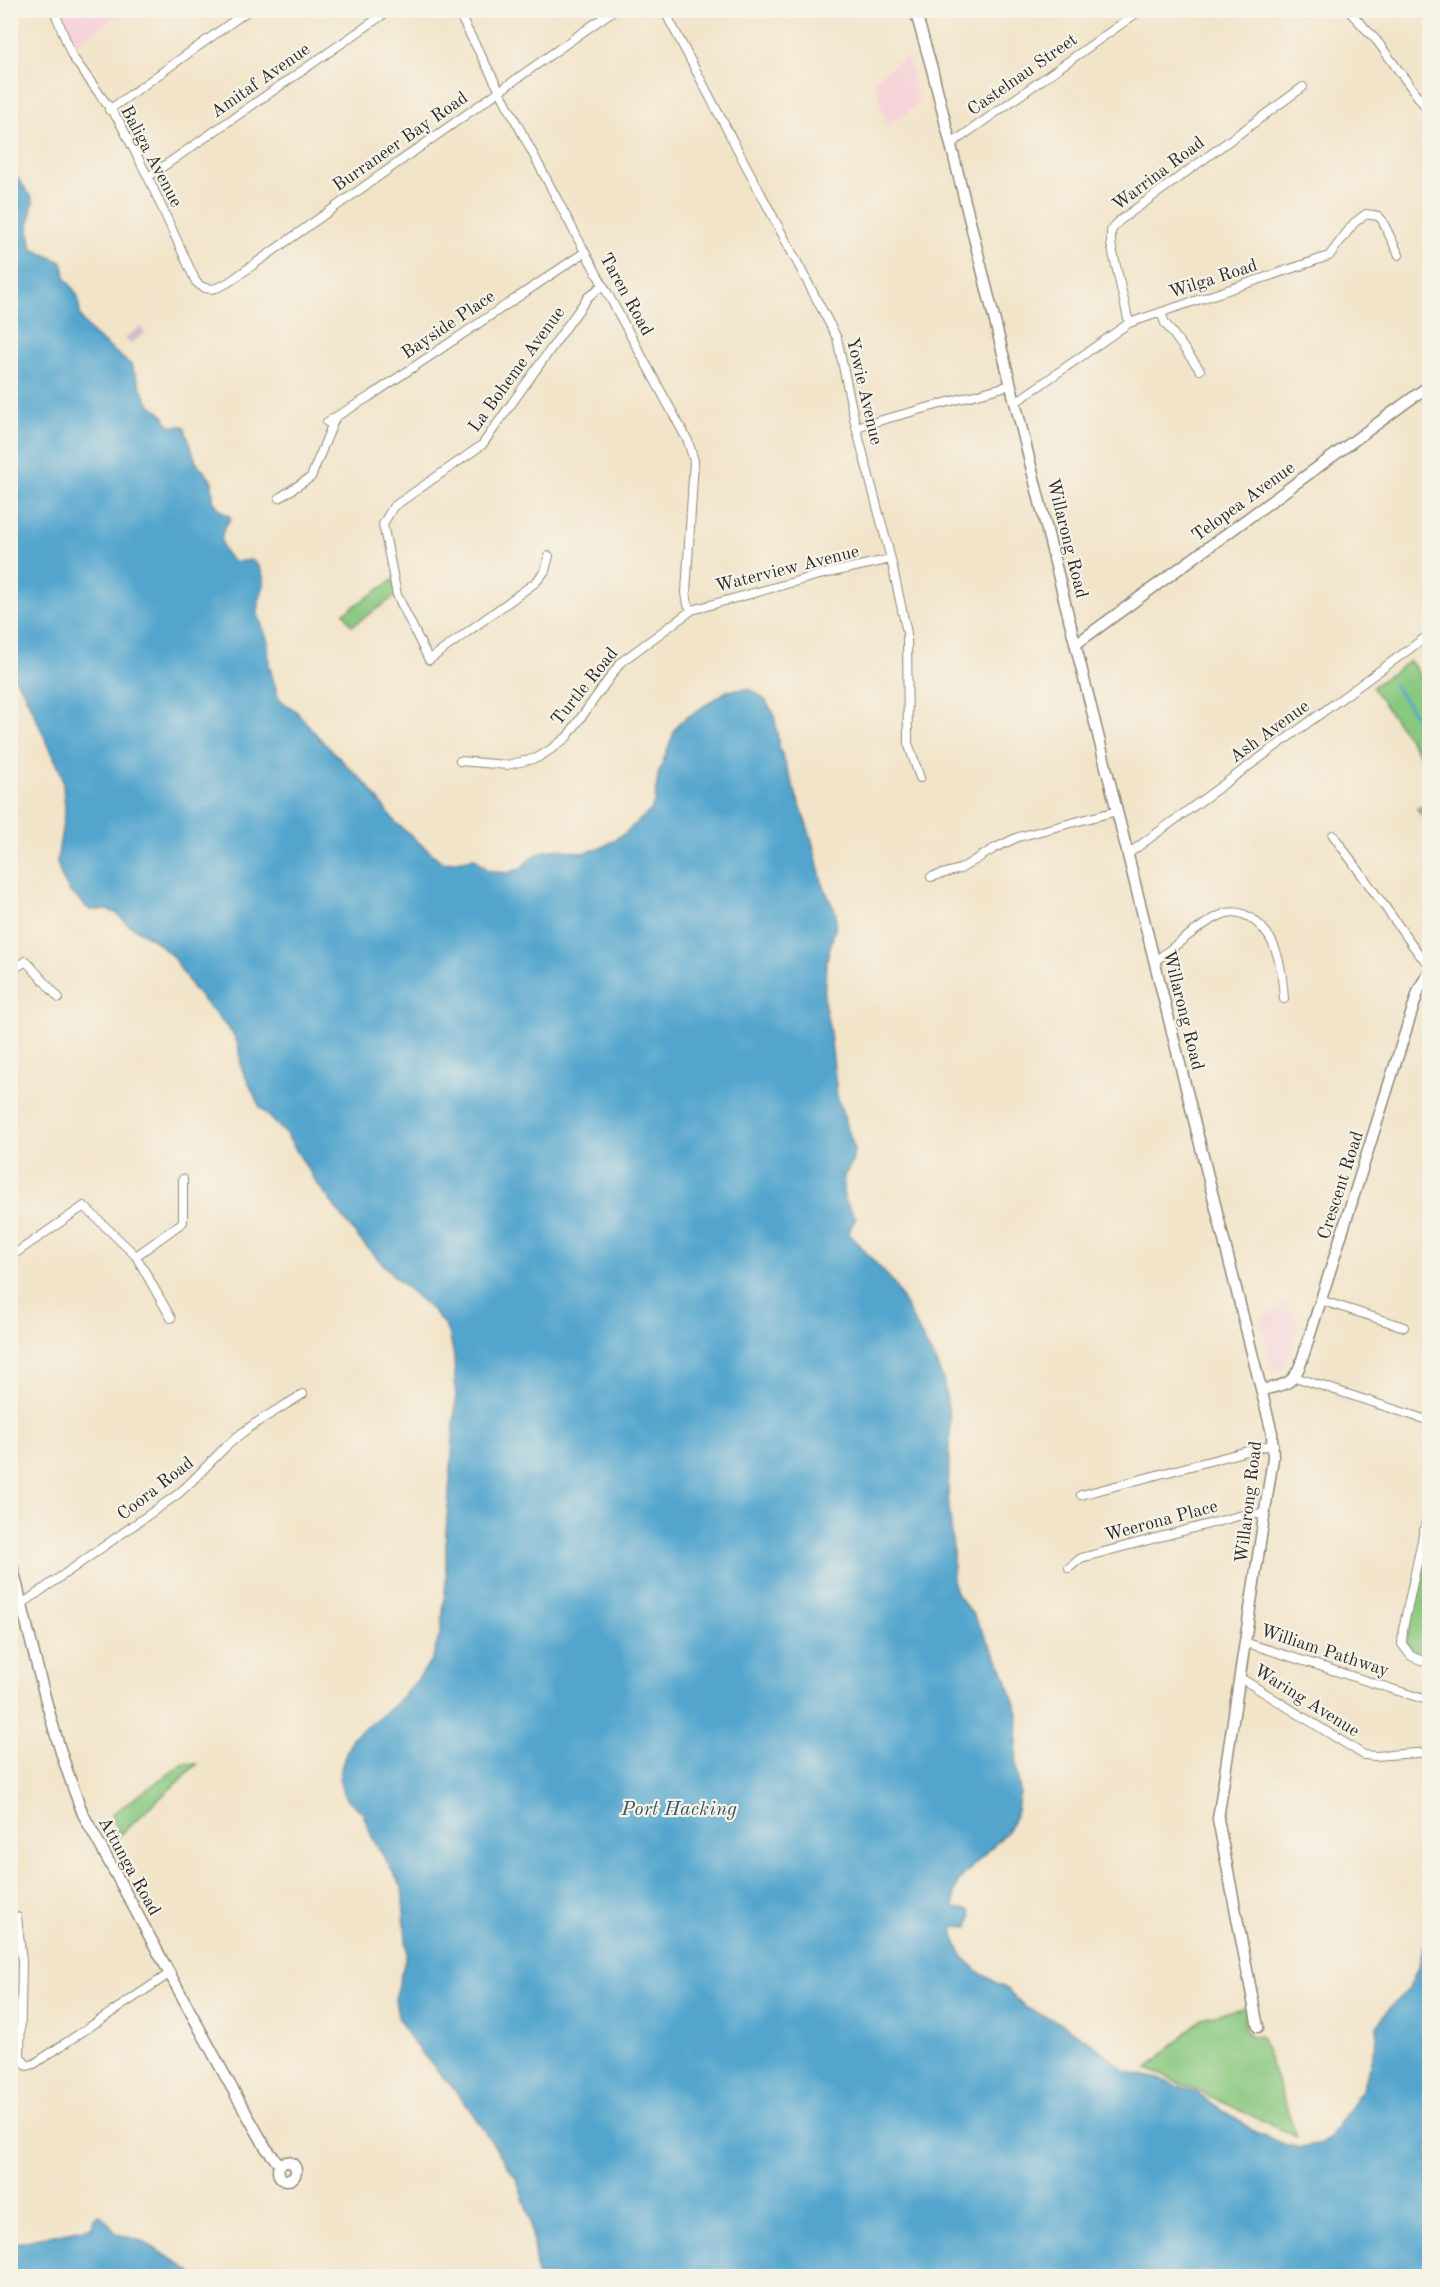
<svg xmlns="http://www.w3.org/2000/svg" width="1440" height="2287" font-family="'Old Standard TT',serif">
  <rect width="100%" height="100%" fill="#f7f3e8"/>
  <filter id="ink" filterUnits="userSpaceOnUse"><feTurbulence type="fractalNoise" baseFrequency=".0167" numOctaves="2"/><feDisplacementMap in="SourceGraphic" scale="12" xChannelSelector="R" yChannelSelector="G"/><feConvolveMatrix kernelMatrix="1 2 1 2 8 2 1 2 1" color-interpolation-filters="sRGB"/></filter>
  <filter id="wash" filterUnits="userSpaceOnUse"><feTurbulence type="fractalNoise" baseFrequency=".008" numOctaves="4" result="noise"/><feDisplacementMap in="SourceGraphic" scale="24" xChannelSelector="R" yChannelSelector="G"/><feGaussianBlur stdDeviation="1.35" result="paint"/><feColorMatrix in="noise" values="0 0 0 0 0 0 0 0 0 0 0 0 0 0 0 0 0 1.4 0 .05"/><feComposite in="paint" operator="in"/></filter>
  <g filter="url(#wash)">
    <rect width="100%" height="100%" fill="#f2e4c9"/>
    <path fill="#f6cfd7" d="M63 10H124V11L75 45Z
      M907 56 919 104 887 125 874 80Z
      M1284 1303 1299 1323 1284 1370H1272L1260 1321Z"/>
    <path fill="#d1bdc9" d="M140 327 145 333 130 344 125 338Z"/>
    <path fill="#89c87f" stroke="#5a7a55" stroke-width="1.5" d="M393 580 397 595 352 626 344 613Z
      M1410 661 1429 687V768L1372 687Z
      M1429 800V825L1417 809Z
      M1429 1514V1659L1414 1653 1406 1643Z
      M184 1763 197 1764 119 1836 112 1814Z
      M1247 2007 1244 2028 1250 2037 1261 2036 1297 2137 1201 2092 1147 2069 1202 2018Z"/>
    <path fill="#53a5ce" stroke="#3f687c" stroke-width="1.5" d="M11 170 31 196 33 202 28 227 32 249 62 262 66 279 78 296 80 314 83 322 93 334 131 365 147 401 165 417 169 426H184L196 462 212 481 213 500 220 510 230 517 231 519C217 533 219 550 234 562L252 560 259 567 264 578V585L259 601 258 614 268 642 269 665 279 700 295 710 323 742 368 786 395 822 443 863 475 858 488 870 507 873 520 869 533 856 545 851 559 849 583 853 603 847 624 834 651 810 655 801 658 775 674 732 680 722 727 691 747 689 756 693 765 700 774 714 779 746 811 837 823 886 836 913V925L826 962 824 1001 830 1032 837 1096 854 1148 852 1163 844 1176 843 1192 846 1202 856 1218 849 1231 850 1235 893 1282 935 1361 943 1380 950 1420 948 1497 953 1548V1583L957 1595 974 1616 1001 1665 1018 1713 1016 1766 1020 1792 1017 1811 1007 1832 959 1880 954 1894V1907L970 1911 972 1916 969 1927 953 1926 956 1944 966 1960 980 1973 1007 1989 1026 2008 1058 2022 1092 2043 1127 2072 1159 2079 1195 2092 1254 2131 1286 2145 1302 2148 1321 2144 1330 2138 1361 2091 1371 2065 1377 2039V2026L1392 2005 1409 1989 1420 1962 1426 1933 1429 1887V2276H537L530 2218 517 2180 471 2111 454 2089 411 2041 398 2017 395 1999 407 1952 402 1887 373 1839 362 1812 347 1799 339 1780 342 1765 352 1738 393 1706 415 1683 432 1660 441 1631 446 1582V1532L456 1400 454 1357 450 1336 443 1323 433 1311 398 1280 361 1241 316 1182 286 1134 260 1107 242 1069 238 1045 233 1034 194 990 173 957 154 940 129 925 116 913 108 910H90L70 892 62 878 57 862 65 809 62 775 23 690 11 672Z
      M98 2214 103 2217 117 2234 141 2241 158 2250 196 2276H11V2244L92 2227 94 2218Z"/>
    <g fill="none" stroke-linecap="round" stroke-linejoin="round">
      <path stroke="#53a5ce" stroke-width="3" d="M1394 685 1430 736"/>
    </g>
  </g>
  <g filter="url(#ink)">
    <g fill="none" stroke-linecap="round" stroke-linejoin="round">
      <defs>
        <path id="minor" d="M54 10 72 56 119 121 148 177 196 282C207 293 217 289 229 282L614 10
          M457 10 585 252 688 441 694 461 686 593 688 605 692 610
          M664 10 837 338 856 427 891 559 907 633 908 743 920 778
          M1348 10 1377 41 1430 113
          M109 110 249 10
          M951 144 1141 10
          M148 177 390 10
          M1161 313 1165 323 1200 370
          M1129 323 1111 244V231L1119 221 1303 87
          M1016 402 1129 323 1329 256 1354 223 1366 214 1378 216 1382 220 1399 255
          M327 422 369 397 585 252
          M856 427 1011 385
          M279 498 311 477 335 418
          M549 556 545 571 536 582 429 660 397 595 383 524 393 507 482 445 588 297 603 285
          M460 761 507 765 537 758 553 748 567 737 621 662 692 610 819 575 891 559
          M1333 835 1419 954 1430 965
          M1128 854 1430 634
          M931 877 960 869 995 848 1018 837 1117 811
          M1155 961C1175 947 1196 927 1219 916 1245 902 1270 931 1277 954 1282 969 1283 984 1284 999
          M10 972 26 961 59 998
          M136 1256 171 1318
          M10 1257 84 1206 136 1256 183 1222V1179
          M1320 1300 1404 1327
          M1295 1377 1430 1421
          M1081 1495 1274 1444
          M1430 1503 1403 1629 1402 1644 1411 1656 1430 1664
          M1069 1568 1081 1558 1250 1513 1265 1515
          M22 1604 178 1494C197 1478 211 1460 229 1444 250 1424 278 1410 303 1394
          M1244 1642 1430 1701
          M1239 1677 1364 1755 1375 1756 1430 1752
          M17 1917 22 1962 20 2056 27 2066 34 2064 169 1974"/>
        <path id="tertiary" d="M915 10 932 69 1272 1433 1273 1458 1218 1819 1258 2027
          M1076 644 1430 385
          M1263 1390C1285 1384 1292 1386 1301 1363L1419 989 1430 970
          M10 1557C32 1643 50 1732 83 1814L228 2081 266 2148 280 2165
          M278 2171a9 9 0 1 1 18 0a9 9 0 1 1-18 0Z"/>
      </defs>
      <use href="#minor" stroke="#8e887a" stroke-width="10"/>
      <use href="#tertiary" stroke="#8e887a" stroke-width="13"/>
      <use href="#minor" stroke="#fff" stroke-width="8"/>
      <use href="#tertiary" stroke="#fff" stroke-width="10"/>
    </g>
  </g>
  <g text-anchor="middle" stroke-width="4.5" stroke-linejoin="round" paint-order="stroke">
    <g font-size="18" fill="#2b2b2b" stroke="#f7f3e8">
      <text transform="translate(1022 74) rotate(-35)" y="6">Castelnau Street</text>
      <text transform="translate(260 80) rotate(-35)" y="6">Amitaf Avenue</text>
      <text transform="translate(400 141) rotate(-35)" y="6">Burraneer Bay Road</text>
      <text transform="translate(152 156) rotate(62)" y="6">Baliga Avenue</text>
      <text transform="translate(1158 173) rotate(-37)" y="6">Warrina Road</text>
      <text transform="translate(1213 278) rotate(-18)" y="6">Wilga Road</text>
      <text transform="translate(627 294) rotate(61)" y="6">Taren Road</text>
      <text transform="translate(448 324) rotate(-34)" y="6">Bayside Place</text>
      <text transform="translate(516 369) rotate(-54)" y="6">La Boheme Avenue</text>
      <text transform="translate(865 391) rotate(77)" y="6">Yowie Avenue</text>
      <text transform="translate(1243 501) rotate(-36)" y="6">Telopea Avenue</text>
      <text transform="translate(1068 538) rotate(76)" y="6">Willarong Road</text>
      <text transform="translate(787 568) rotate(-14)" y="6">Waterview Avenue</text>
      <text transform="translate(584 686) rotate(-51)" y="6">Turtle Road</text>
      <text transform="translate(1269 731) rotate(-36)" y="6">Ash Avenue</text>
      <text transform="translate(1184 1010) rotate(76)" y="6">Willarong Road</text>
      <text transform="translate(1340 1185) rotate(-72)" y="6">Crescent Road</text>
      <text transform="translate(155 1488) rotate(-38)" y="6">Coora Road</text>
      <text transform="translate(1248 1502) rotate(-83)" y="6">Willarong Road</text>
      <text transform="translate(1161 1520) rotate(-15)" y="6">Weerona Place</text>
      <text transform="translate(1325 1650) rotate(18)" y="6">William Pathway</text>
      <text transform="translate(1307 1700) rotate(32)" y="6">Waring Avenue</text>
      <text transform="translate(130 1866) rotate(61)" y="6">Attunga Road</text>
    </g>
    <g font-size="20" font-style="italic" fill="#395664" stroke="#f7f3e8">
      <text x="679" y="1815">Port Hacking</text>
    </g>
  </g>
  <rect width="1440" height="2287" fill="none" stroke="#f7f3e8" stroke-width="36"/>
</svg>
